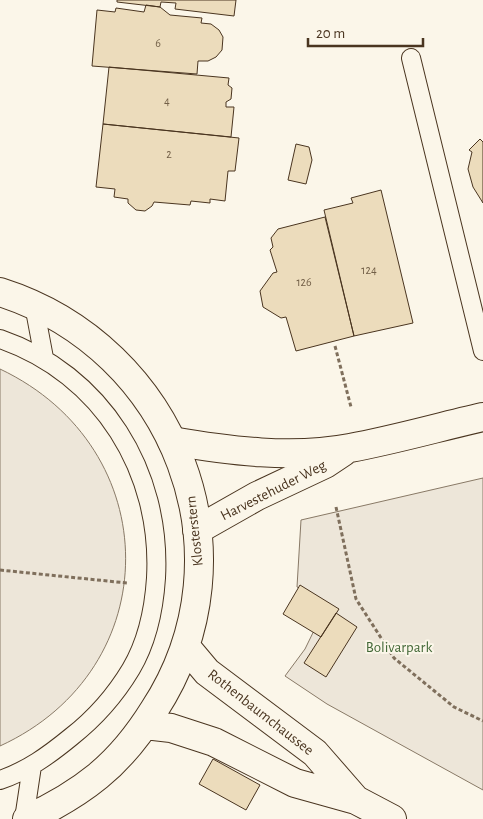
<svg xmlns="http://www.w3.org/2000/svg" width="483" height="819" font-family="'Alegreya Sans',sans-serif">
  <rect width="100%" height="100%" fill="#fbf6e9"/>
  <path fill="#ede6d9" stroke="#887966" d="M0 369C167 448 168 669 0 746Z
    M483 478V790L327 704 285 676 305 649 327 604 297 587 301 520Z"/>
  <path fill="#ecdcbc" stroke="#4a3520" d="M117 0H236L234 16 175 9 176 3 161 2 160 7 117 2Z
    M146 5 160 7 170 15 202 18 201 23 211 24 219 30 223 37 222 50 216 57 208 61H198L197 74 92 66 97 10 115 12 116 8 144 12Z
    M109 67 229 78 228 85 232 88 231 99 226 102V107H234L231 137 103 124Z
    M103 124 239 138 235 171H228L225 201 210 199V203L191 201 190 205 154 202 152 206 145 211 136 210 128 203V199L114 197 115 189 96 187Z
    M480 139 483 142V203L473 187 468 169 472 152 469 150Z
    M296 144 309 147 312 160 306 184 288 180Z
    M381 190 413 323 354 336 324 210 353 203 351 198Z
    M325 217 354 336 296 351 286 317 281 318 263 307 260 291 273 273 277 272 270 250 273 247 271 238 278 229Z
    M300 585 339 609 321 637 283 614Z
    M336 613 357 627 326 677 304 663Z
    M213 759 260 785 246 810 199 784Z"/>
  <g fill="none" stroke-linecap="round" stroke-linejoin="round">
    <defs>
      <path id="service" d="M411 58 483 351
        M34 305 44 358
        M0 339C102 374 162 472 156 578 154 609 147 642 131 669 116 694 94 719 71 737 49 755 27 771 0 780
        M24 819 32 766"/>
      <path id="tertiary" d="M172 441C230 451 292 459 350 448 394 440 439 427 483 417
        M197 530 257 496 325 464 343 452"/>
      <path id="secondary" d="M0 292C176 348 256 554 154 710 139 734 120 758 98 776 76 794 53 807 27 819
        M186 647 207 672 315 753 356 800
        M145 725 171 728 214 742 295 783 356 800 392 819"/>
    </defs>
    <use href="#service" stroke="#4a3520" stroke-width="20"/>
    <use href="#tertiary" stroke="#4a3520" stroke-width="30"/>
    <use href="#secondary" stroke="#4a3520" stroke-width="30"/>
    <path stroke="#7f6f5c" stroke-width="3" stroke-dasharray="4 2.5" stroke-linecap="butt" d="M335 346 351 407
      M336 507 356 599 394 658 454 707 483 721
      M0 570 127 583"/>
    <use href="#service" stroke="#fbf6e9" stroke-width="18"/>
    <use href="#tertiary" stroke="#fbf6e9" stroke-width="28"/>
    <use href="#secondary" stroke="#fbf6e9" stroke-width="28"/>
  </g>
  <g text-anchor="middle" stroke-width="4" stroke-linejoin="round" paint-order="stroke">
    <g font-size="12" fill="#725f47">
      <text x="158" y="47">6</text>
      <text x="167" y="105">4</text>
      <text x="169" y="158">2</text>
      <text x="369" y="274">124</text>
      <text x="304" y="286">126</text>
    </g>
    <g font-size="15" fill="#4a3520" stroke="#fbf6e9">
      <text transform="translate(273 490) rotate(-27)" y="5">Harvestehuder Weg</text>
      <text transform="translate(194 531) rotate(-96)" y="5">Klosterstern</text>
      <text transform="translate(261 712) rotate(38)" y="5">Rothenbaumchaussee</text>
    </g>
    <g font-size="15" fill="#436837" stroke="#fbf6e9">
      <text x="399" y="652">Bolivarpark</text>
    </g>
  </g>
  <path d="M308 38v8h115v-8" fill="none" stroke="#4a3520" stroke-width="2.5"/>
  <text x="316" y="38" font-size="15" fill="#4a3520" stroke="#fbf6e9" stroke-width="4" paint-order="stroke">20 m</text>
</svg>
